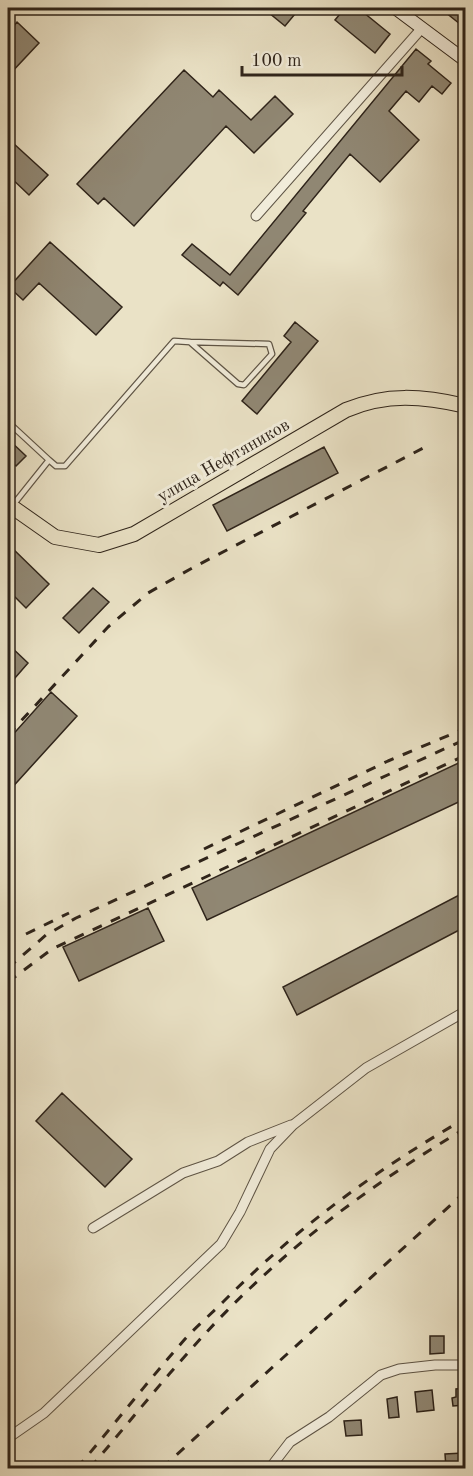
<svg xmlns="http://www.w3.org/2000/svg" width="473" height="1476" font-family="'Old Standard TT',serif">
  <rect width="100%" height="100%" fill="#eae2c6"/>
  <filter id="stains"><feTurbulence type="fractalNoise" baseFrequency=".00333" numOctaves="4"/><feColorMatrix values="0 0 0 0 .2 0 0 0 0 .09 0 0 0 0 .02 0 0 0 .5 -.17"/></filter>
  <radialGradient id="worn" r=".72"><stop offset=".6" stop-color="#630" stop-opacity="0"/><stop offset="1" stop-color="#630" stop-opacity=".3"/></radialGradient>
  <path fill="#908773" stroke="#2f241a" stroke-width="1.5" d="M263 8H300L285 26Z
    M345 8H358L390 34 375 53 335 20Z
    M440 8H465V28Z
    M17 22 39 43 8 76V33Z
    M416 49 431 61 428 64 451 83 442 94 432 86 419 102 406 91 389 111 419 140 380 182 350 154 303 211 306 213 238 295 223 282 220 286 182 255 192 244 230 275Z
    M184 70 213 97 219 90 251 120 275 96 293 114 254 153 226 126 134 226 104 198 98 204 77 184Z
    M13 143 48 175 29 195 8 175V149Z
    M50 242 122 307 96 335 39 283 23 300 9 287Z
    M295 322 318 341 257 414 242 401 291 342 284 336Z
    M8 439 26 456 16 466 8 459Z
    M324 447 338 473 227 531 213 505Z
    M8 544 49 584 26 608 8 590Z
    M93 588 109 602 79 633 63 618Z
    M8 644 28 663 8 686Z
    M51 692 77 716 8 792V740Z
    M465 760V799L207 920 192 888Z
    M465 892V927L297 1015 283 987Z
    M148 908 164 941 79 981 63 947Z
    M62 1093 132 1159 105 1187 36 1121Z
    M430 1336H444V1353L430 1354Z
    M465 1388V1405L453 1406 452 1398 456 1397V1389Z
    M432 1390 434 1410 417 1412 415 1392Z
    M397 1397 399 1417 389 1418 387 1399Z
    M361 1420 362 1435 346 1436 344 1421Z
    M463 1453V1459H465V1468H446L445 1454Z"/>
  <g fill="none" stroke-linecap="round" stroke-linejoin="round">
    <defs>
      <path id="lane" d="M8 311 11 307
        M8 375 11 378 8 395
        M8 422 49 460 13 505
        M49 460 56 466H65L174 341 190 342 238 384 244 385 272 354 269 344 190 342"/>
      <path id="street" d="M256 216 422 28
        M93 1228 183 1173 218 1161 248 1142 291 1125
        M8 1438 44 1413 221 1244 240 1212 270 1149 293 1125 366 1068 466 1011
        M270 1468 290 1442 329 1417 381 1375 399 1369 435 1365H466"/>
      <path id="secondary" d="M395 8 466 61"/>
      <path id="primary" d="M8 504 55 537 99 545 134 534 346 410C387 393 422 396 466 406"/>
    </defs>
    <use href="#lane" stroke="#5e5445" stroke-width="7"/>
    <use href="#street" stroke="#5e5445" stroke-width="11"/>
    <use href="#secondary" stroke="#2f241a" stroke-width="14"/>
    <use href="#primary" stroke="#2f241a" stroke-width="16"/>
    <use href="#lane" stroke="#f1ecda" stroke-width="4.5"/>
    <use href="#street" stroke="#f1ecda" stroke-width="9"/>
    <use href="#secondary" stroke="#f1ecda" stroke-width="12"/>
    <use href="#primary" stroke="#eae2c6" stroke-width="14"/>
    <path stroke="#2f241a" stroke-width="3" stroke-dasharray="10 10" stroke-linecap="butt" d="M8 735 108 627 148 593 194 567 431 444
      M204 849 388 761 466 728
      M26 934 69 913
      M8 968 46 935 76 918 466 739
      M8 982 52 949 466 755
      M77 1468C113 1426 148 1381 185 1339 197 1326 211 1314 224 1301 298 1227 374 1171 466 1118
      M90 1468C145 1404 197 1336 260 1279 323 1220 392 1172 466 1128
      M162 1468 466 1191"/>
  </g>
  <g text-anchor="middle" stroke-width="6" stroke-linejoin="round" paint-order="stroke">
    <g font-size="18" fill="#2f241a" stroke="#f1ecda">
      <text transform="translate(223 460) rotate(-30)" y="6">улица Нефтяников</text>
    </g>
  </g>
  <rect width="473" height="1476" fill="none" stroke="#eae2c6" stroke-width="30"/>
  <rect x="9" y="9" width="455" height="1458" fill="none" stroke="#2f241a" stroke-width="3"/>
  <rect x="15" y="15" width="443" height="1446" fill="none" stroke="#2f241a" stroke-width="1.5"/>
  <path d="M242 66v9h160v-9" fill="none" stroke="#2f241a" stroke-width="3"/>
  <text x="251" y="66" font-size="18" fill="#2f241a" stroke="#f1ecda" stroke-width="4.5" paint-order="stroke">100 m</text>
  <rect width="100%" height="100%" filter="url(#stains)"/>
  <rect width="100%" height="100%" fill="url(#worn)"/>
</svg>
